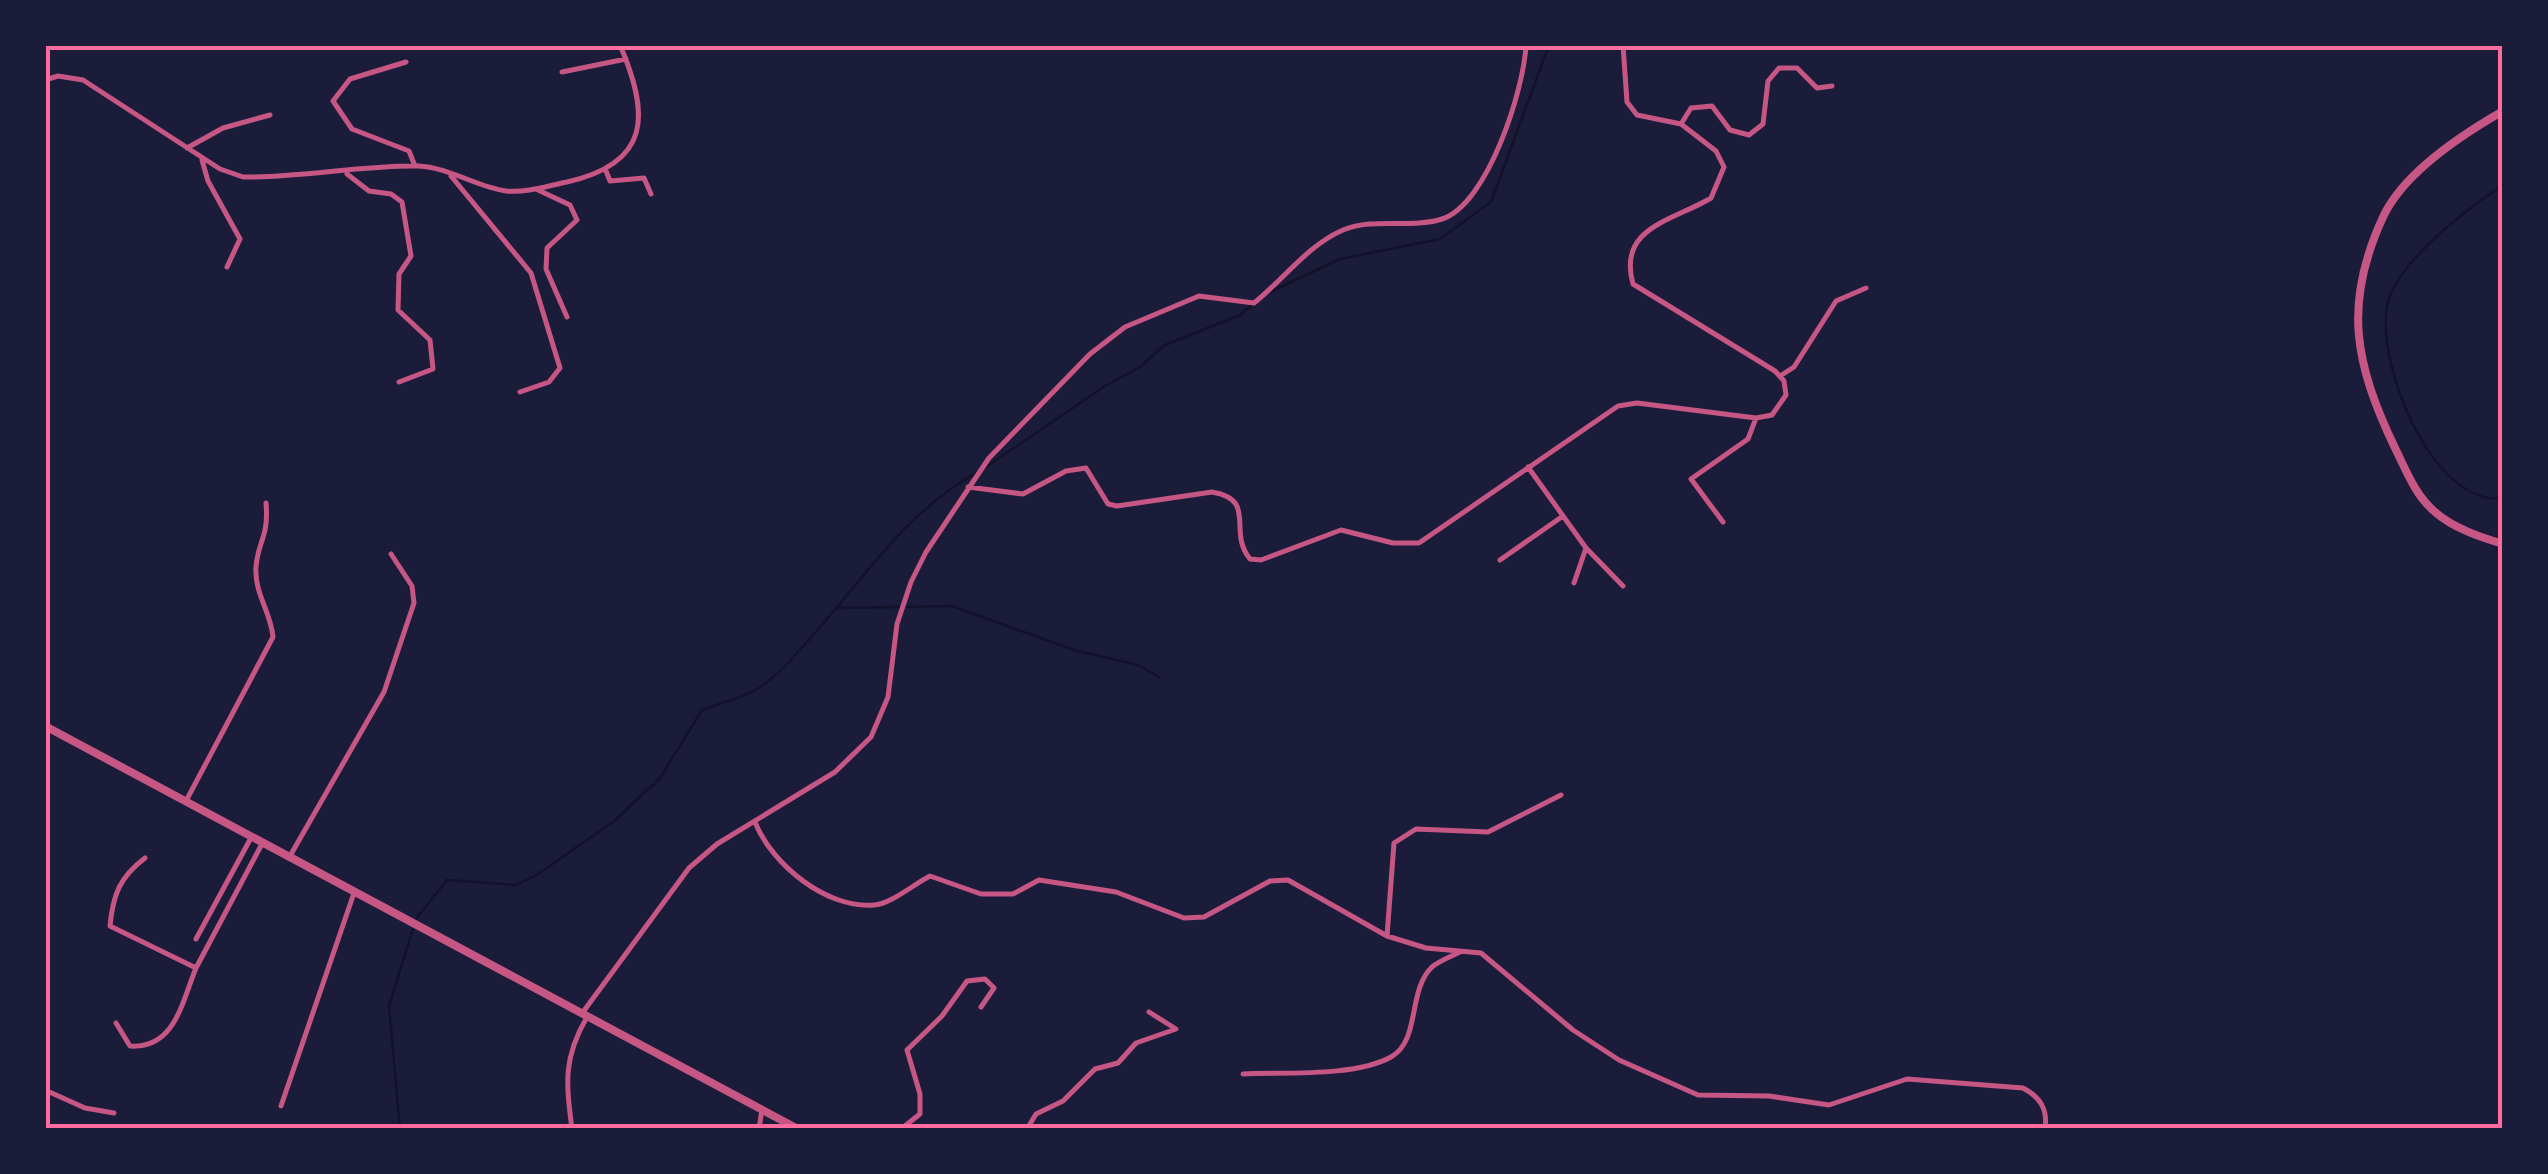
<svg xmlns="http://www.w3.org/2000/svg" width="2548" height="1174" font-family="Raleway,sans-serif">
  <rect width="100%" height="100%" fill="#1b1b3a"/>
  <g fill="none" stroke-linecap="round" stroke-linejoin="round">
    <path stroke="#12122b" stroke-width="2.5" d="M2503 185C2468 208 2395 263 2387 306 2376 365 2433 507 2503 498
      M1270 292 1340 259 1440 239 1491 202 1549 45
      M983 469 1105 386 1140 367 1165 345 1240 315 1252 305
      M838 608 952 606 1074 650 1138 665 1159 677
      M400 1129 389 1006 416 919 447 880 516 885 538 874 613 822 660 778 702 710C721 702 742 699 759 688 780 674 797 653 814 634 865 577 907 511 976 473"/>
    <path stroke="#c65784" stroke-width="5" d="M406 62 350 79 333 101 352 129 409 151 415 166
      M562 72 626 59
      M45 80 58 76 83 80 220 169 243 177C301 178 360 165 418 166 448 167 477 187 506 191 527 193 547 186 567 182 651 163 650 115 620 45
      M1681 124 1691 108 1712 106 1730 130 1749 135 1763 124 1768 81 1779 68H1797L1817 88 1832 86
      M187 148 223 128 270 115
      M202 160 208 181 240 239 227 267
      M606 171 610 181 644 178 651 194
      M347 174 369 191 391 194 402 202 411 256 399 274 398 310 430 340 433 369 399 382
      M451 176 531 273 560 368 549 382 520 392
      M538 190 570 205 577 220 547 248 546 269 567 317
      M1780 376 1794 367 1836 301 1866 288
      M1528 467 1586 548 1623 586
      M968 487 1023 494 1066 471 1086 468 1108 504 1117 506 1212 492C1258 500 1227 531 1250 559L1261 560 1341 530 1393 543H1419L1618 406 1637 403 1756 418 1772 415 1786 395 1784 381 1775 371 1633 284C1617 227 1673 221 1711 198L1724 167 1716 151 1681 124 1637 115 1627 102 1623 45
      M1723 522 1691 479 1748 439 1756 418
      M1500 560 1563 516
      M1574 583 1586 548
      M186 801 273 637C271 612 254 593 256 567 258 540 269 538 266 503
      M755 822C772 865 827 909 874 905 891 904 914 884 930 876L981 894H1013L1039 880 1116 892 1184 918 1204 917 1270 881 1288 880 1387 936 1426 948 1481 953 1573 1030 1619 1060 1698 1095 1769 1096 1829 1105 1907 1079 2023 1088C2040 1097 2048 1109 2045 1129
      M290 856 384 692 414 603 412 586 391 554
      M145 858C120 877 113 894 110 926L196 968 263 842
      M1387 936 1394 843 1416 829 1488 832 1561 795
      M196 939 252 836
      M583 1012 689 868 717 844 835 772 871 737 888 697 897 624 911 582 926 552 989 458 1090 354 1125 327 1199 296 1254 303C1283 280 1308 245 1343 230 1375 217 1410 229 1442 219 1488 204 1524 89 1526 45
      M116 1023 130 1046C175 1049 182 1002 196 968
      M1243 1074C1284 1072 1355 1077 1391 1057 1421 1040 1407 991 1432 967 1439 961 1452 956 1460 952
      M45 1090 85 1108 114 1113
      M281 1106 354 893
      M572 1129C566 1083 563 1058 587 1017
      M759 1129 762 1109
      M901 1129 920 1114V1094L907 1050 942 1016 967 981 985 979 994 988 981 1007
      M1027 1129 1036 1114 1063 1101 1095 1069 1118 1063 1136 1043 1176 1029 1149 1012"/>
    <path stroke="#c65784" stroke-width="8" d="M2503 111C2463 134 2405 172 2384 215 2342 304 2355 364 2395 448 2406 470 2415 495 2435 512 2453 528 2480 537 2503 544
      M45 726 798 1129"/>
  </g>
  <rect width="2548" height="1174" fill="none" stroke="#1b1b3a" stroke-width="95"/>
  <rect x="48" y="48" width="2452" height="1078" fill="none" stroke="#ff6b9d" stroke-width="4"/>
</svg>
